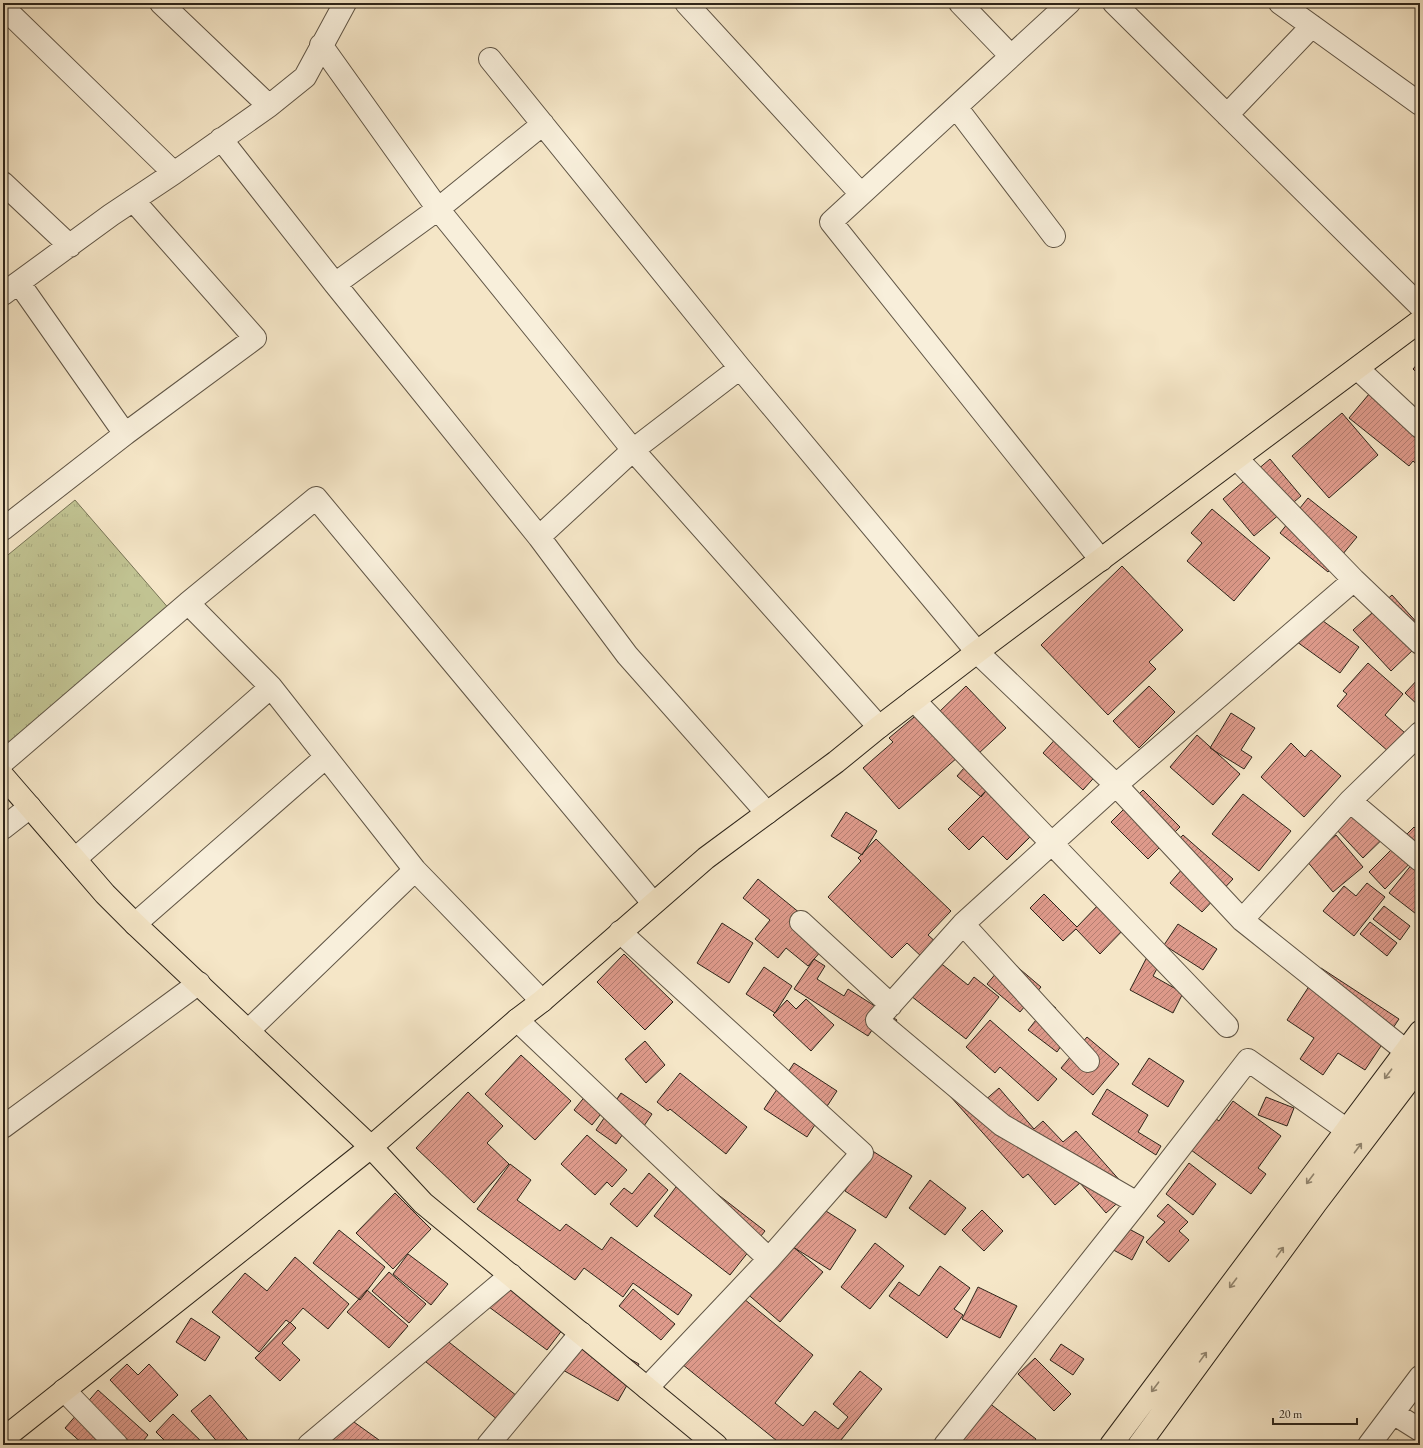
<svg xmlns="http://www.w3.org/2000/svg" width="1423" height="1448" font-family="'EB Garamond',serif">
  <defs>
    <pattern id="grass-tufts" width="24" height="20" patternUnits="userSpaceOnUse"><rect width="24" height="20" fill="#c1c392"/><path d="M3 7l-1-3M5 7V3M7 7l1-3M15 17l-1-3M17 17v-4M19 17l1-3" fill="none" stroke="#a6a77d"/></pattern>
    <pattern id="building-hatch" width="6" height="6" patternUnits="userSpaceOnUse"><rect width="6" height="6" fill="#de9a8b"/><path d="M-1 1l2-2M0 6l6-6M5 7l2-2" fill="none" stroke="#b47d71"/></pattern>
  </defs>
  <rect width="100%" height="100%" fill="#f5e6c7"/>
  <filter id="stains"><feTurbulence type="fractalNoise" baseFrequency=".005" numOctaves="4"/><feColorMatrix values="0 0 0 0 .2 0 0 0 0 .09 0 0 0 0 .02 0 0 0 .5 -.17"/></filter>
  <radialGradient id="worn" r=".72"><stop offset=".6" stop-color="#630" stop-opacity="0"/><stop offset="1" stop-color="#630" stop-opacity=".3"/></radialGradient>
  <path fill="url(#grass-tufts)" stroke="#787456" d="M75 500 171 611 10 743 3 734V559Z"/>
  <path fill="url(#building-hatch)" stroke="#2e251a" d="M1420 361V376L1413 369Z
    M1374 388 1409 416 1419 405 1420 406V467L1413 461 1409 466 1349 418Z
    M1342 413 1378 455 1329 498 1292 456Z
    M1270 459 1301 496 1254 536 1223 499Z
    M1308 498 1357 537 1328 572 1280 533Z
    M1212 509 1270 558 1234 601 1187 561 1202 543 1191 533Z
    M1122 566 1183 630 1149 662 1156 669 1108 715 1041 645Z
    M1392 595 1420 626V628L1407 640 1415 648 1391 671 1353 630Z
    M1312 613 1359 647 1340 673 1293 639Z
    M1368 663 1403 694 1385 715 1405 733 1389 752 1337 706 1347 694 1343 691Z
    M1420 677V707L1405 693Z
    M966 686 1006 728 978 754 938 713Z
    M1149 686 1175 712 1139 748 1113 721Z
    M920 712 958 757 899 809 863 768 893 742 889 738Z
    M1231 713 1255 728 1241 750 1252 757 1244 769 1210 748Z
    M1066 727 1099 772 1083 790 1043 753Z
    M1197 735 1240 774 1213 805 1170 767Z
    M1291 743 1305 757 1311 750 1341 776 1304 817 1261 777Z
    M971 760 994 781 981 797 957 776Z
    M995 782 1040 827 1007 860 983 836 969 850 948 829Z
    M1143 790 1180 827 1148 859 1111 822Z
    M1243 794 1291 831 1259 871 1212 834Z
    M1366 799 1394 828 1363 858 1335 828Z
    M846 812 877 831 862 855 831 836Z
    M1414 827 1420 833V853L1385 889 1369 872Z
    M1183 835 1233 879 1202 912 1170 883 1183 868 1166 853Z
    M1336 835 1363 867 1333 892 1306 860Z
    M876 839 951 911 928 935 938 944 924 959 907 943 892 958 828 897 861 861 858 858Z
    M1420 854V917L1389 893Z
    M758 879 811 922 822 950 808 966 786 948 778 958 755 939 770 920 743 898Z
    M1367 883 1385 897 1354 936 1323 911 1344 886 1356 896Z
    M1044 894 1077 927 1101 902 1126 927 1100 954 1076 929 1063 941 1030 908Z
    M1384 906 1410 926 1400 940 1373 919Z
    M1370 922 1397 943 1387 956 1360 934Z
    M722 923 753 943 729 983 697 963Z
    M1178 924 1217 949 1203 970 1164 945Z
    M624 954 673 1002 645 1030 597 982Z
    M1147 957 1160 963 1153 976 1183 993 1173 1013 1130 990Z
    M814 959 825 966 817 979 844 996 848 989 897 1020 890 1031 877 1023 868 1036 794 989Z
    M1008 959 1041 987 1020 1012 987 984Z
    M938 961 968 985 974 977 999 997 966 1039 911 996Z
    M764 967 792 986 775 1013 746 994Z
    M1321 968 1399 1019 1365 1070 1338 1053 1323 1075 1300 1059 1314 1038 1287 1020Z
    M806 999 834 1025 811 1051 773 1015 787 1000 796 1009Z
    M1044 999 1056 1008 1048 1018 1069 1034 1057 1052 1028 1030 1040 1015Z
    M990 1020 1057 1079 1038 1101 1000 1067 995 1073 966 1047Z
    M1087 1037 1119 1064 1093 1095 1061 1068Z
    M645 1041 665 1065 646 1083 625 1059Z
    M521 1055 571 1101 535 1140 485 1094Z
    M1149 1058 1184 1081 1168 1107 1132 1084Z
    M794 1063 837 1091 807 1137 764 1109Z
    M680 1073 747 1127 726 1154 670 1109 668 1111 657 1102Z
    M595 1084 613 1099 592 1125 574 1110Z
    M999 1088 1034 1129 1043 1121 1063 1142 1076 1131 1130 1192 1106 1213 1080 1183 1055 1205 1028 1174 1023 1178 950 1096 975 1109Z
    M1107 1089 1148 1115 1138 1132 1161 1146 1156 1155 1092 1114Z
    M468 1092 503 1126 487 1143 509 1164 474 1203 416 1148Z
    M621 1093 652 1114 636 1138 625 1131 616 1144 596 1130Z
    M1266 1097 1294 1108 1287 1126 1258 1115Z
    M1233 1101 1281 1136 1258 1168 1266 1174 1251 1194 1191 1150 1215 1118 1219 1121Z
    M587 1135 627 1170 612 1187 607 1182 595 1195 561 1164Z
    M871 1150 912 1176 886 1218 845 1191Z
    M1189 1163 1216 1184 1193 1215 1166 1194Z
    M510 1164 531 1180 517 1200 560 1231 566 1224 602 1250 611 1237 692 1295 678 1315 633 1283 623 1297 584 1268 575 1280 477 1209Z
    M649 1173 668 1190 637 1227 610 1204 624 1188 632 1194Z
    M694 1176 765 1231 730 1275 654 1216 676 1187 682 1191Z
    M930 1180 966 1208 945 1235 909 1208Z
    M395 1193 431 1229 393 1269 356 1233Z
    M1168 1204 1188 1222 1179 1231 1189 1240 1169 1262 1146 1242 1165 1222 1157 1216Z
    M818 1206 856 1230 830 1270 793 1247Z
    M982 1210 1003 1231 984 1251 962 1230Z
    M1118 1223 1144 1237 1132 1260 1106 1246Z
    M339 1230 385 1267 360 1300 313 1263Z
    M779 1235 823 1272 780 1322 737 1285Z
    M875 1243 904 1266 870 1309 841 1287Z
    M408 1254 448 1284 431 1305 393 1274Z
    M295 1257 349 1304 328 1329 303 1308 290 1323 286 1320 259 1352 212 1312 245 1273 267 1291Z
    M940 1266 970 1288 954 1309 963 1315 947 1338 889 1296 899 1282 919 1296Z
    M510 1270 572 1317 547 1350 485 1304Z
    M389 1272 426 1304 409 1323 372 1291Z
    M978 1287 1017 1306 1000 1338 962 1319Z
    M633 1289 675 1324 661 1340 619 1306Z
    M367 1290 408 1326 389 1348 347 1312Z
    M733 1290 813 1355 775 1403 803 1426 815 1411 838 1429 848 1417 833 1404 860 1371 882 1389 837 1445H782L677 1360Z
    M191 1318 220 1337 205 1361 176 1342Z
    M290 1322 296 1328 282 1343 300 1360 280 1381 255 1358Z
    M582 1332 639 1364 618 1401 561 1369Z
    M445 1339 517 1396 498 1420 426 1362Z
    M1061 1344 1084 1359 1073 1375 1050 1360Z
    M1035 1358 1071 1394 1054 1411 1018 1374Z
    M127 1364 138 1375 149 1364 178 1395 150 1422 110 1380Z
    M98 1390 148 1435 140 1445H84L65 1428Z
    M210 1395 252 1445H220L191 1411Z
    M980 1396 1036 1439 1032 1445H960L949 1437Z
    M173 1414 205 1445H169L156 1432Z
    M347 1417 379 1440 376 1445H308Z
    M1397 1440 1405 1445H1393Z
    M38 1441 43 1445H34Z
    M852 1441 857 1445H848Z"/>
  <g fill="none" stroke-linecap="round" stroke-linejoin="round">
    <defs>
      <path id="minor" d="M161 3 269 106
        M686 3 861 194
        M960 3 1011 56
        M1069 3 831 222 1101 560
        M1114 3 1420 306
        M1280 3 1420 104
        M3 7 174 173
        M321 45 438 209 633 450 879 727
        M490 59 740 368 977 652 1116 785 1242 920 1406 1051
        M956 107 1054 236
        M1227 115 1312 26
        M221 139 335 284 539 537 627 655 767 813
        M3 183 70 246
        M19 283 125 434
        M335 284 438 209 543 124
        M3 294 111 215 174 173 269 106 305 77 345 3
        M1358 369 1420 427
        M1237 459 1354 580 1420 643
        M3 529 125 434 255 338 133 200
        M539 537 633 450 740 368
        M188 603 271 687 415 870 542 1001
        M914 700 1227 1026
        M3 762 188 603 316 498 653 903
        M1350 801 1420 860
        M3 828 30 807
        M75 859 271 687
        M1242 920 1350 801 1420 733
        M801 922 891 1005
        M135 924 326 757
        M963 924 1088 1061
        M620 932 862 1153 769 1259 647 1388
        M517 1020 769 1259
        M248 1031 415 870
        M3 1127 199 983
        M1137 1203 1002 1125 877 1020 963 924 1116 785 1354 580
        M64 1390 117 1445
        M1393 1413 1420 1430
        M309 1445 511 1275
        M488 1445 581 1333
        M945 1445 1137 1203 1248 1060 1347 1130
        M1369 1445 1420 1377"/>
      <path id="major" d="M3 776 105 894 135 924 371 1147 423 1203 716 1445
        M3 1439 371 1147 517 1020 542 1001 706 858 836 762 879 727 977 652 1420 321
        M1111 1445 1420 1032
        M1139 1445 1316 1203 1420 1066"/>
    </defs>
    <use href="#minor" stroke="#605545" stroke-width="24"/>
    <use href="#major" stroke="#2e251a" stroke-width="24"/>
    <use href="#minor" stroke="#f8efdb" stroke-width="22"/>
    <use href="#major" stroke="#f5e6c7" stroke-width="22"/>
  </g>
  <defs><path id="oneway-shaft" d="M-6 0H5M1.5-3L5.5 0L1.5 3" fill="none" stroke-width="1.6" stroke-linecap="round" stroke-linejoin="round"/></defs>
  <g stroke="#928670">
    <use href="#oneway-shaft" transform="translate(1388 1074) rotate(127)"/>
    <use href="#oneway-shaft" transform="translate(1358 1148) rotate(-53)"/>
    <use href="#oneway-shaft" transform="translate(1310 1179) rotate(127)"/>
    <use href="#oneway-shaft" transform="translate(1280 1252) rotate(-54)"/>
    <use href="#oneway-shaft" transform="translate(1233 1283) rotate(127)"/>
    <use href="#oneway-shaft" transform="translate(1203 1357) rotate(-54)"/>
    <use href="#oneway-shaft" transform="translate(1155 1387) rotate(127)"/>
  </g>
  <rect width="1423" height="1448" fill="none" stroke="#f5e6c7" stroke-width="16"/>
  <rect x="4" y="4" width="1415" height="1440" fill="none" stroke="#2e251a" stroke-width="2"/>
  <rect x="8" y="8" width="1407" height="1432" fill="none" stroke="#2e251a"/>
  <path d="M1273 1418v6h84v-6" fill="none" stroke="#2e251a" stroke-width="2"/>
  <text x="1279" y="1418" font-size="12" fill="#2e251a" stroke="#f8efdb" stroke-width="3" paint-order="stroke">20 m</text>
  <rect width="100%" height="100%" filter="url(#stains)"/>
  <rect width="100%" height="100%" fill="url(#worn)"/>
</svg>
